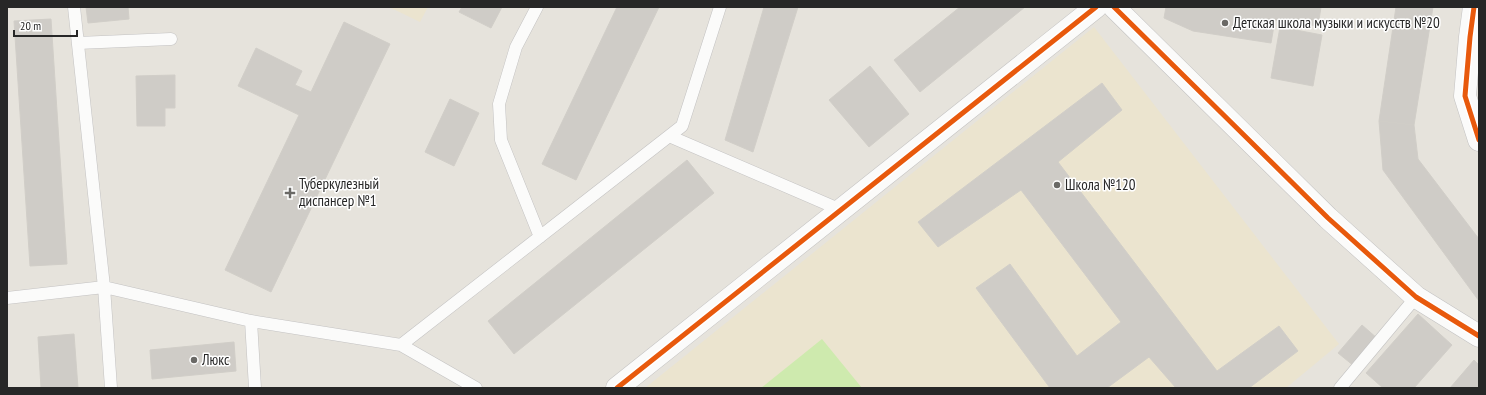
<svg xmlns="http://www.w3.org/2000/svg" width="1486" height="395" font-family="'PT Sans Narrow',sans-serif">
  <rect width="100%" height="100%" fill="#e6e3dc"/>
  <path fill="#ebe4cf" d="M389 7H428L420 22Z
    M1094 27 1339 344 1286 388H645Z"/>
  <path fill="#ceeaae" d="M822 339 862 388H761Z"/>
  <path fill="#cfccc7" stroke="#d1cec8" d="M86 7H128L129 19 88 23Z
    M462 7H502L491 28 459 12Z
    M617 7H659L576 180 542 164Z
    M764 7H798L753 152 725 140Z
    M960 7H1025L920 92 894 60Z
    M1166 7H1321L1318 26 1275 20 1271 43 1193 31 1164 18Z
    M1396 7H1433L1414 125 1379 121Z
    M51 19 67 264 30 266 14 21Z
    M344 22 390 44 271 292 225 270 299 115 238 86 256 48 302 71 295 85 311 92Z
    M1280 27 1322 35 1313 86 1271 78Z
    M870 66 909 114 869 147 829 100Z
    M175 75V108H165V126H137L136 76Z
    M1102 83 1122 110 1058 162 1217 371 1279 326 1298 351 1249 388H1176L1149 357 1107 388H1050L976 288 1010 264 1077 356 1121 322 1021 190 938 247 918 222Z
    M450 99 479 113 454 166 425 152Z
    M1379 121 1414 125 1418 159 1479 239V301L1383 170Z
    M687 160 714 193 514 354 488 321Z
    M1418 314 1452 345 1414 388H1383L1366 373Z
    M1362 325 1378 339 1354 366 1338 353Z
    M74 334 78 388H41L38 337Z
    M234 342 236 371 152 379 150 350Z
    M1474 360 1479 365V388H1450Z"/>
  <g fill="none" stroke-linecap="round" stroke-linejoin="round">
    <defs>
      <path id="service" d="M74 7 104 287 111 388
        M537 7 516 47 499 104 501 140 540 237
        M78 43 171 39
        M669 136 841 210
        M7 298 104 287 251 321 255 388
        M251 321 401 345 682 126 720 7
        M401 345 476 388
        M1340 388 1416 297"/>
      <path id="minor" d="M1114 7 1328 218 1416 297 1479 336
        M1474 7 1470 37 1465 96 1479 140
        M617 388 1096 7"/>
    </defs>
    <use href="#service" stroke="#c3c2c2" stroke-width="13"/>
    <use href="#minor" stroke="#c3c2c2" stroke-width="23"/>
    <use href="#service" stroke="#fbfbfa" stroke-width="12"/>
    <use href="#minor" stroke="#fbfbfa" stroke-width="22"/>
    <defs>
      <path id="cycleway" d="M1114 7 1328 218 1416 297 1479 336
        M1474 7 1470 37 1465 96 1479 140
        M617 388 1096 7"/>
    </defs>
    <use href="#cycleway" stroke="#fff" stroke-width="8"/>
    <use href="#cycleway" stroke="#e8590c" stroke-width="5"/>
  </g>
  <g fill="#6a6966" stroke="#fff" stroke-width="1.5">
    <circle cx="1225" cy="23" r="4"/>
    <circle cx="1057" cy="185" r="4"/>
    <path d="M288 187h4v4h4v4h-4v4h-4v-4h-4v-4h4z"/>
    <circle cx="194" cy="360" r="4"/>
  </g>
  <g text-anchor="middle" stroke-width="3" stroke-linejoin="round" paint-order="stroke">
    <g font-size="15" fill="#272727" stroke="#fff" text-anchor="start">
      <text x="1233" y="28">Детская школа музыки и искусств №20</text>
      <text x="299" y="189">Туберкулезный<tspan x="299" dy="17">диспансер №1</tspan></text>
      <text x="1065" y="190">Школа №120</text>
      <text x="202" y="365">Люкс</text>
    </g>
  </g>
  <rect width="1486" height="395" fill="none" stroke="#272727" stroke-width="16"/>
  <path d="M14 30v6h63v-6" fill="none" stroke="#272727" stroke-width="2"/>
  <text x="20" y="30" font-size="12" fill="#272727" stroke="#ffffff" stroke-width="3" paint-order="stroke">20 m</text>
</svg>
